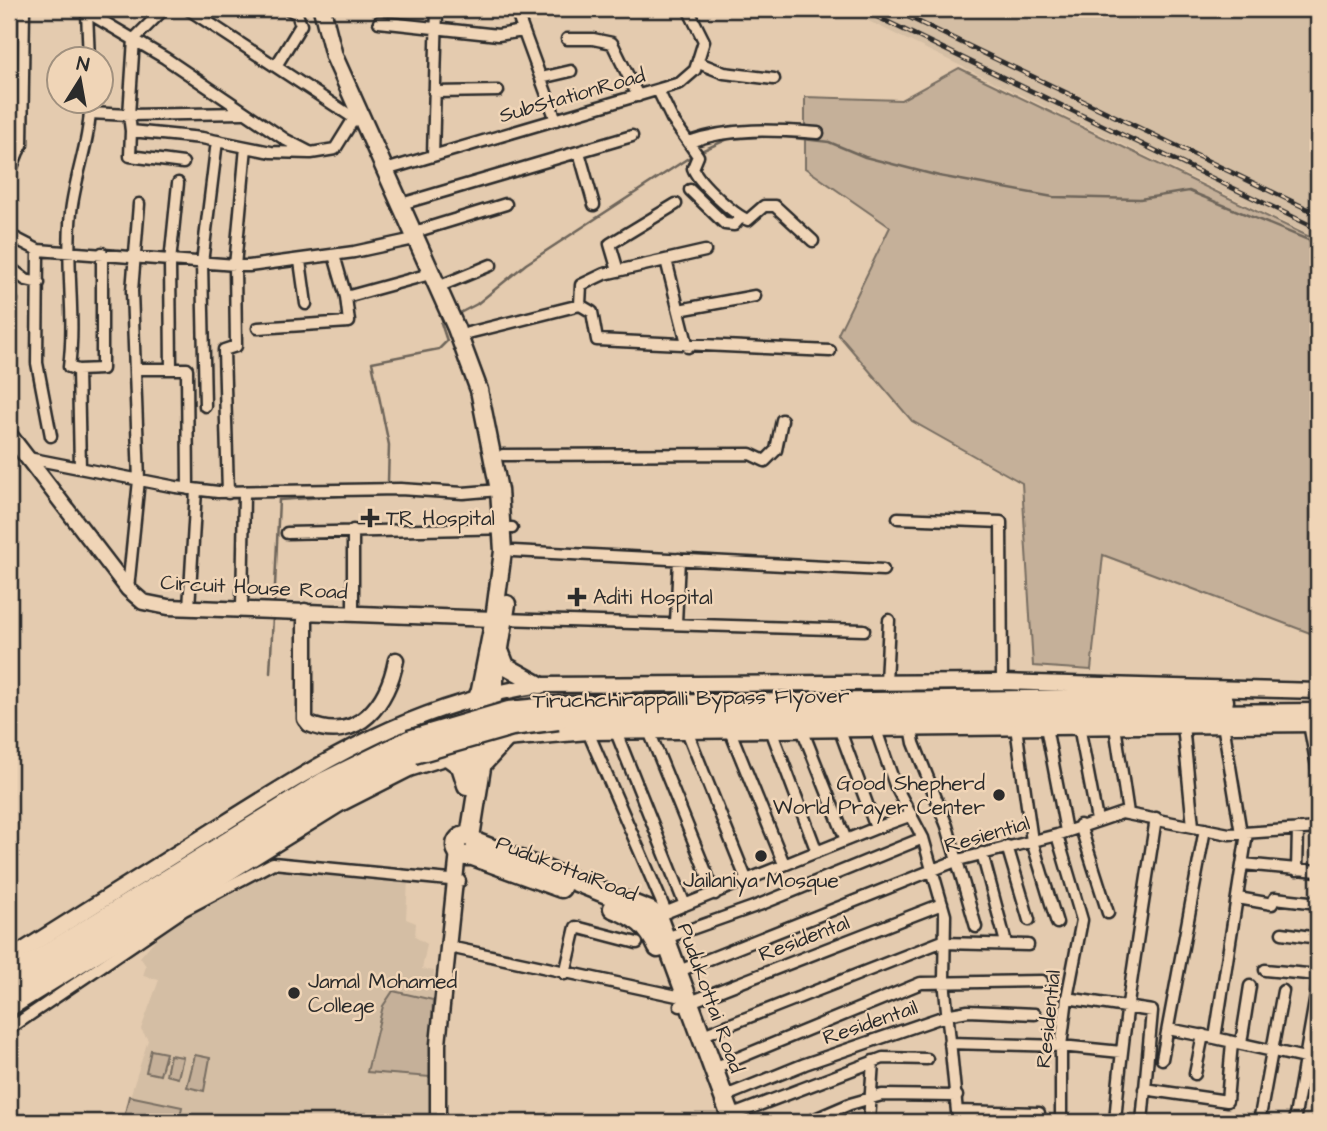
<svg xmlns="http://www.w3.org/2000/svg" width="1327" height="1131" font-family="'Architects Daughter',sans-serif">
  <rect width="100%" height="100%" fill="#e4cbaf"/>
  <filter id="ink" filterUnits="userSpaceOnUse"><feTurbulence type="fractalNoise" baseFrequency=".0143" numOctaves="2"/><feDisplacementMap in="SourceGraphic" scale="14" xChannelSelector="R" yChannelSelector="G"/><feConvolveMatrix kernelMatrix="1 2 1 2 8 2 1 2 1" color-interpolation-filters="sRGB"/></filter>
  <g filter="url(#ink)">
    <path fill="#d4bea4" d="M844 9H1318V239L854 14Z
      M266 867 408 880 406 919 416 923 415 937 427 944 422 969 434 971 429 1122H122L148 1040 141 1029 159 980 143 976 146 966 140 957 159 935Z"/>
    <path fill="#c5b099" stroke="#786e62" stroke-width="2" d="M959 68 1318 241V636L1103 555 1091 670 1033 666 1022 483 912 421 838 334 890 227 805 168V97L901 100Z
      M393 991 433 1000 430 1077 367 1072 383 1006Z
      M151 1050 166 1053 160 1075 146 1072Z
      M170 1055 183 1057 178 1078 166 1075Z
      M195 1055 210 1058 204 1091 187 1087Z
      M129 1096 182 1107 179 1122H123Z"/>
    <g fill="none" stroke-linecap="round" stroke-linejoin="round">
      <path stroke="#6e655a" stroke-width="2.5" d="M699 152 728 139 777 136 829 142 865 157 939 176 1053 197 1140 199 1189 191 1318 244
        M456 315 477 304 526 264 693 155
        M388 482 389 445 372 362 439 349 447 341 441 323 447 320
        M274 607 279 500 369 494
        M270 673 273 617"/>
      <defs>
        <path id="street" d="M164 9 134 39 129 115 243 113
          M188 9 357 120
          M518 16 556 120
          M379 22 498 35 523 31
          M567 39H593L612 43 638 96
          M89 60 87 12 165 58 286 140 311 153 335 149 353 120
          M699 63 724 73 774 79
          M276 66 301 25 297 14 288 9
          M541 78 571 71
          M658 90 672 119 698 156 693 168C698 182 734 215 748 220L764 206H775L813 241
          M434 92 498 91
          M90 113 129 115 131 131 202 138 271 152 310 153
          M131 131 130 156 183 163
          M689 142C731 127 774 130 818 133
          M9 151 18 152 22 145 24 9
          M579 152 594 205
          M433 156 437 9
          M392 168 680 83 695 70 704 41 688 9
          M9 175 18 152
          M690 190 725 224 734 225 741 217
          M408 202 632 136
          M421 230 506 204
          M9 235 38 250 249 266 354 252 414 239
          M38 250 37 363 51 436
          M334 255 346 297
          M666 260 688 347
          M300 261 306 304
          M9 267 26 280 39 283
          M618 271 610 244 676 204
          M445 284 491 265
          M9 298 12 300
          M580 305 592 312 597 340 830 351
          M679 310 755 296
          M258 328 349 322 346 297 430 274
          M468 333 580 305 581 285 604 274 705 251
          M135 369H187L188 489
          M171 369 170 262 178 183
          M78 370 102 369V253
          M205 406 202 263 217 141
          M503 455 750 454 765 461 776 450 782 420
          M28 458 176 487 218 492 400 489 463 493 499 490
          M80 468 78 370 69 367C76 316 65 264 71 212 75 175 91 139 90 102
          M228 493 224 350 236 346 235 266 246 147
          M898 518 1001 522 1002 682
          M353 530V613
          M287 533 512 528
          M513 551 883 570
          M128 589 139 480 132 291 139 204
          M189 608 196 490
          M242 608 244 494
          M502 619 864 630
          M676 623 679 559
          M886 682 889 620
          M1223 724 1241 833
          M1309 724 1318 772
          M1183 725 1193 826
          M1079 726 1097 820
          M1115 726 1128 813
          M875 727 895 785 923 838 945 915 944 980 958 1122
          M911 727 914 743 947 826 976 927
          M1016 727 1032 841 1057 923
          M1046 727 1066 831
          M802 729 846 840
          M771 730 817 852
          M649 731 715 894
          M687 731 747 881
          M730 731 784 864
          M588 732 666 912
          M616 732 685 905
          M1080 825 1108 913
          M876 828 912 815
          M1247 833 1215 1038 1318 1061
          M1057 835 1082 920 1067 998 1061 1046V1122
          M1007 846 1029 920
          M982 853 1006 943
          M1243 864 1318 871
          M1297 870 1298 829
          M1238 898 1272 904 1275 898 1318 903
          M657 916 876 828 839 728
          M1282 933 1318 938
          M666 938 759 905 923 838
          M943 943 1028 945
          M454 948 677 996
          M1265 970 1318 975
          M679 971 958 860 1057 835 1122 813 1229 834 1318 828
          M565 974 576 927 637 943
          M1067 998 1152 1011 1142 1122
          M680 1006 942 904
          M9 1029 184 910 273 863 460 881
          M1168 1029 1215 1038
          M703 1035 943 941
          M949 1043 1061 1046 1121 1052
          M1241 1043 1250 986
          M1162 1059 1205 829
          M714 1068 921 983 1042 981
          M1195 1074 1203 1035
          M1144 1089 1227 1101 1232 1042
          M723 1097 805 1064 951 1014 968 1011 1035 1014
          M958 1111 1039 1113
          M730 1116 883 1058 927 1059
          M808 1122 850 1104 882 1095 957 1096
          M869 1122 873 1061
          M1115 1122C1123 1020 1141 919 1156 818
          M1259 1122 1283 991
          M1294 1122 1318 984"/>
        <path id="secondary" d="M9 434 128 589 143 602 168 607 494 619
          M305 611V719L309 724C358 745 388 702 396 660
          M9 959C76 916 144 874 212 831 320 763 411 704 540 685L1002 682 1318 691
          M9 1009 340 804 409 769 505 739 588 732 1318 724
          M438 1122V1044L458 852"/>
        <path id="primary" d="M322 9 334 56 456 328 479 390 499 490 503 551 494 619 479 695
          M501 653 506 666 540 685
          M493 692 507 604"/>
        <path id="highway" d="M560 706 1099 699 1224 701
          M558 720 1318 713
          M446 755 461 766 467 785
          M484 762 505 739
          M470 771 479 695
          M456 846a10 10 0 1 1 20 0a10 10 0 1 1-20 0Z
          M470 837 493 692
          M475 842 650 911 657 916 733 1122
          M470 855 561 888
          M613 908C636 917 648 925 658 948
          M9 977 325 781 409 740
          M9 994 336 793 414 754"/>
      </defs>
      <use href="#street" stroke="#2b2b2b" stroke-width="15"/>
      <use href="#secondary" stroke="#2b2b2b" stroke-width="19"/>
      <use href="#primary" stroke="#2b2b2b" stroke-width="21"/>
      <use href="#highway" stroke="#2b2b2b" stroke-width="23"/>
      <use href="#street" stroke="#f0d5b7" stroke-width="10"/>
      <use href="#secondary" stroke="#f0d5b7" stroke-width="14"/>
      <use href="#primary" stroke="#f0d5b7" stroke-width="16"/>
      <use href="#highway" stroke="#f0d5b7" stroke-width="18"/>
      <defs>
        <path id="rail" d="M861 9 1318 229
          M892 9 1318 214"/>
      </defs>
      <use href="#rail" stroke="#2b2b2b" stroke-width="5"/>
      <use href="#rail" stroke="#f0d5b7" stroke-width="2.5" stroke-dasharray="8" stroke-linecap="butt"/>
      <defs>
        <path id="highway-bridge" d="M409 740 509 711 560 706
          M414 754 512 726 558 720"/>
      </defs>
      <use href="#highway-bridge" stroke="#2b2b2b" stroke-width="23" stroke-linecap="butt"/>
      <use href="#highway-bridge" stroke="#f0d5b7" stroke-width="18"/>
    </g>
  </g>
  <g fill="#2b2b2b" stroke="#f0d5b7" stroke-width="2.5">
    <path d="M366.5 507.5h7v7h7v7h-7v7h-7v-7h-7v-7h7z"/>
    <path d="M573.5 586.5h7v7h7v7h-7v7h-7v-7h-7v-7h7z"/>
    <circle cx="999" cy="795" r="7"/>
    <circle cx="761" cy="856" r="7"/>
    <circle cx="294" cy="993" r="7"/>
  </g>
  <g text-anchor="middle" stroke-width="5" stroke-linejoin="round" paint-order="stroke">
    <g font-size="21" fill="#2b2b2b" stroke="#f0d5b7">
      <text transform="translate(572 95) rotate(-16)" y="7">SubStationRoad</text>
      <text transform="translate(254 587) rotate(3)" y="7">Circuit House Road</text>
      <text transform="translate(691 698) rotate(-1)" y="7">Tiruchchirappalli Bypass Flyover</text>
      <text transform="translate(987 834) rotate(-16)" y="7">Resiential</text>
      <text transform="translate(567 868) rotate(21)" y="7">PudukottaiRoad</text>
      <text transform="translate(804 938) rotate(-21)" y="7">Residental</text>
      <text transform="translate(711 998) rotate(70)" y="7">Pudukottai Road</text>
      <text transform="translate(1048 1019) rotate(-84)" y="7">Residential</text>
      <text transform="translate(870 1022) rotate(-19)" y="7">Residentail</text>
    </g>
    <g font-size="21" fill="#2b2b2b" stroke="#f0d5b7" text-anchor="start">
      <text x="386" y="525">TR Hospital</text>
      <text x="593" y="604">Aditi Hospital</text>
      <text x="985" y="790" text-anchor="end">Good Shepherd<tspan x="985" dy="24">World Prayer Center</tspan></text>
      <text x="761" y="887" text-anchor="middle">Jailaniya Mosque</text>
      <text x="308" y="988">Jamal Mohamed<tspan x="308" dy="24">College</tspan></text>
    </g>
  </g>
  <rect width="1327" height="1131" fill="none" stroke="#f0d5b7" stroke-width="35"/>
  <rect x="18" y="18" width="1292" height="1096" fill="none" stroke="#2b2b2b" stroke-width="2.5" filter="url(#ink)"/>
  <g transform="translate(80 80) rotate(11)"><circle r="33" fill="#f0d5b7" stroke="#a1917f" stroke-width="2"/>
  <path d="M0-5L12 26L0 18L-12 26Z" fill="#2b2b2b"/>
  <text y="-10" font-size="19" font-weight="bold" text-anchor="middle" fill="#2b2b2b">N</text>
  </g>
</svg>
